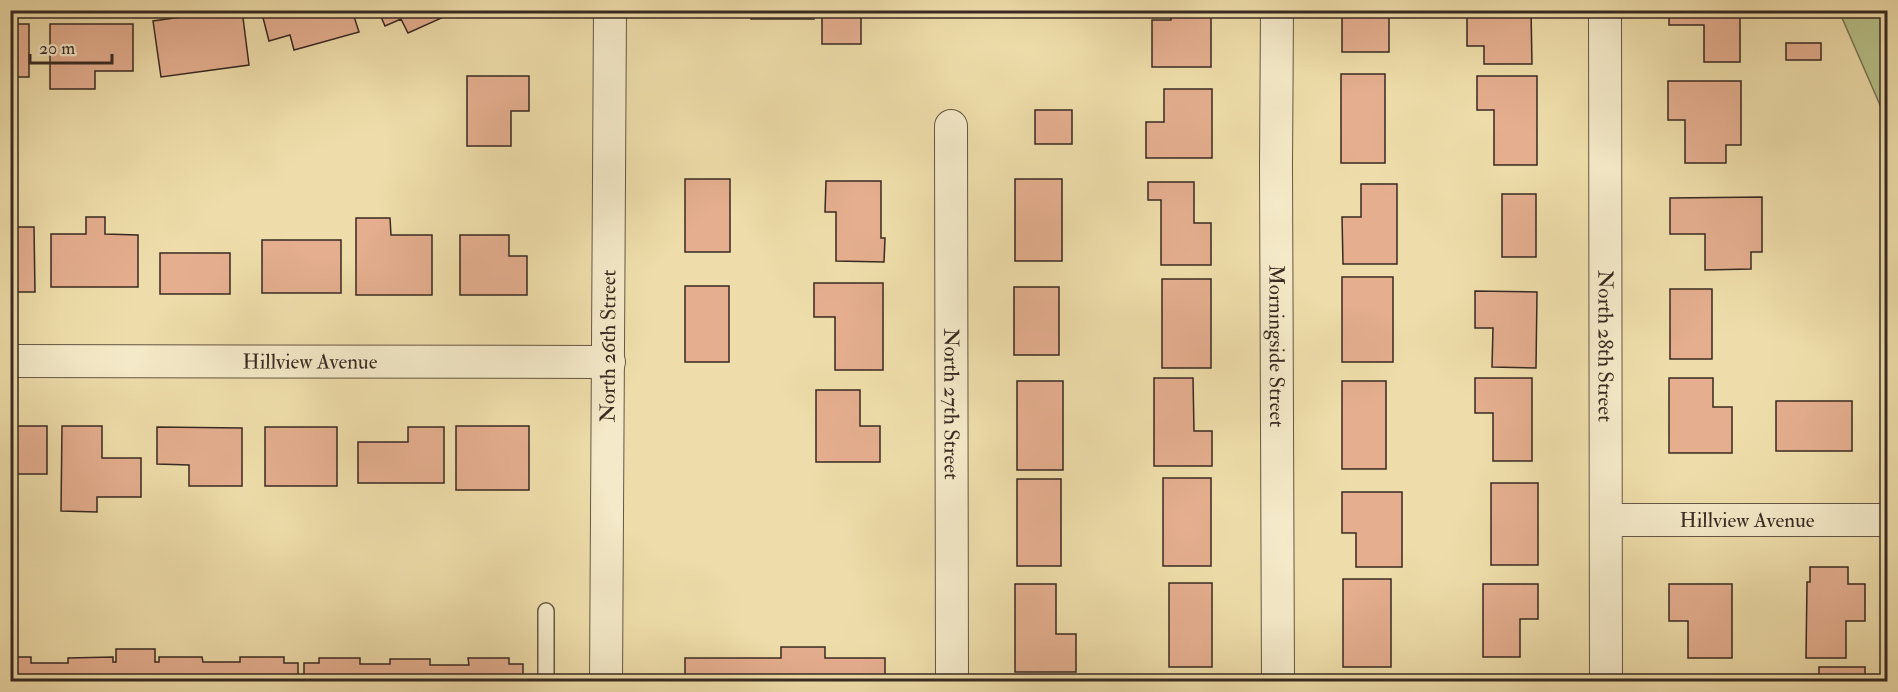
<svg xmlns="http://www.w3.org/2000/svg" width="1898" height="692" font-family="'IM FELL Double Pica',serif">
  <rect width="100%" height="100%" fill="#eda"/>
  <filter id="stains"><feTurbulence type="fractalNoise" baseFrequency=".00333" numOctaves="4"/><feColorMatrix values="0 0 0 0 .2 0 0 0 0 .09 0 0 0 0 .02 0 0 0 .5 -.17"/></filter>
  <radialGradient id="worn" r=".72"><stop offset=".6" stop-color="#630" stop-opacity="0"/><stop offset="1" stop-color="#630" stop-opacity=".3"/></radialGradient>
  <path fill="#b8c189" stroke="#787656" stroke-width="1.5" d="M1839 11H1887V121Z"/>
  <path fill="#e4ae8f" stroke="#382a23" stroke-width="1.5" d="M231 10H242L249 65 161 77 153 21Z
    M261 10H352L359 32 294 50 290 35 269 41Z
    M378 10H443L446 16 408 33 401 19 385 26Z
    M751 10H861V44H822V16H814V19H751Z
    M1171 10H1211V67H1152V20H1171Z
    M1342 10H1389V52H1342Z
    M1483 10H1531L1532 64H1484V46H1467V15L1483 14Z
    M1669 10H1740V62H1704V25H1669Z
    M10 24H29V77H10Z
    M50 24H133V71H95V89H50Z
    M1786 43H1821V60H1786Z
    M1341 74H1385V163H1341Z
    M467 76H529V111H511V146H467Z
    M1477 76H1537V165H1494V110H1477Z
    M1668 81H1741V145H1726V163H1685V120H1668Z
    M1164 89H1212V158H1146V122H1164Z
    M1035 110H1072V144H1035Z
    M685 179H730V252H685Z
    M1015 179H1062V261H1015Z
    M826 181H881V238H885L884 262 836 261V212H825Z
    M1148 182H1194V223H1211V265H1161V200H1148Z
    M1361 184H1397V264H1343L1342 217H1361Z
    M1502 194H1536V257H1502Z
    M1762 197V252H1751V269L1705 270V234H1670V198Z
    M86 217H105V234L138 235V287H51V234H86Z
    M356 218H390L391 235H432V295H356Z
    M10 227H34L35 292H10Z
    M460 235H509V256H527V295H460Z
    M262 240H341V293H262Z
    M160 253H230V294H160Z
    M1342 277H1393V362H1342Z
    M1162 279H1211V368H1162Z
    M814 283H883V370H835V317H814Z
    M685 286H729V362H685Z
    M1014 287H1059V355H1014Z
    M1670 289H1712V359H1670Z
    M1475 291 1537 292 1536 368 1492 367 1493 328H1475Z
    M1154 378H1193L1194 431H1212V466H1154Z
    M1475 378H1532V461H1493V413H1475Z
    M1669 378H1713V407H1732V453H1669Z
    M1017 381H1063V470H1017Z
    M1342 381H1386V469H1342Z
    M816 390H860V426H880V462H816Z
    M1776 401H1852V451H1776Z
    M10 426H47V474H10Z
    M62 426H102V458H141V497H97V512L61 511Z
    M456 426H529V490H456Z
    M157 427 242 428V486H189V465L157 464Z
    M265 427H337V486H265Z
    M408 427H444V483H358V442H408Z
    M1163 478H1211V566H1163Z
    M1017 479H1061V566H1017Z
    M1491 483H1538V565H1491Z
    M1342 492H1402V567H1356V533H1342Z
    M1810 567H1848V584H1865V621H1846V658H1806L1807 582H1810Z
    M1343 579H1391V667H1343Z
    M1169 583H1212V667H1169Z
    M1015 584H1056V634H1076V672H1015Z
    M1483 584H1538V619H1520V657H1483Z
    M1669 584H1732V658H1688V621H1669Z
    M781 647H825V658H885V682H685V658H781Z
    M116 649H155V662H159V657H202L203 662H240V657H284V663H298V676H304V663H319V658H360V664H390V659H430V665H469L468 658H509V664H523V682H10V657H31V663H68V658L113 657V662H116Z
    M1819 667H1865V682H1819Z
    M1672 677H1722V682H1672Z
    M1016 679H1076V682H1016Z"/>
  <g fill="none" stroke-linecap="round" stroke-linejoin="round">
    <defs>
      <path id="lane" d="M546 682V611"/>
      <g id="street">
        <path id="s1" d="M1277 10 1276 165 1278 682"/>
        <path id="s2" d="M1605 10 1606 682"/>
        <path id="s3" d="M951 126 952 682"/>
        <path id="s4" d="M10 361 609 362"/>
        <path id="s5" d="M1606 520H1888"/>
        <path id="s6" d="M606 682 610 10"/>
      </g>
    </defs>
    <use href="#lane" stroke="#665745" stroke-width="18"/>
    <use href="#street" stroke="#665745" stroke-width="34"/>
    <use href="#lane" stroke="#f4e9c8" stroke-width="15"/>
    <use href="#street" stroke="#f4e9c8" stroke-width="32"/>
  </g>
  <g text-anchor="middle" stroke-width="4.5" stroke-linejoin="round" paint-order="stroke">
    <g font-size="21" fill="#382a23" stroke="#f4e9c8">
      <text dy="7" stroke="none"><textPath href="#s6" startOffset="336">North 26th Street</textPath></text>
      <text dy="7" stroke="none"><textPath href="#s1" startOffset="336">Morningside Street</textPath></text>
      <text dy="7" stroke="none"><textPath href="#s2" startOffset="336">North 28th Street</textPath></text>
      <text dy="7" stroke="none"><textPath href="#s4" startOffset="300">Hillview Avenue</textPath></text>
      <text dy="7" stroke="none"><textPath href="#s3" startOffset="278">North 27th Street</textPath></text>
      <text dy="7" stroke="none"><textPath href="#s5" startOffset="141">Hillview Avenue</textPath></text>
    </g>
  </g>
  <rect width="1898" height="692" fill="none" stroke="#eda" stroke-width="36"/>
  <rect x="12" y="12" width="1874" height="668" fill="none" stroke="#382a23" stroke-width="3"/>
  <rect x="18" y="18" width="1862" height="656" fill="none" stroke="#382a23" stroke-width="1.5"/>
  <path d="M30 54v9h82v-9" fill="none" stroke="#382a23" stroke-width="3"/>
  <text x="39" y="54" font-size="18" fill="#382a23" stroke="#f4e9c8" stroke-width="4.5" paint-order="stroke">20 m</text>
  <rect width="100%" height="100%" filter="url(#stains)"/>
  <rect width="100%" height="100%" fill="url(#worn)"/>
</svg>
